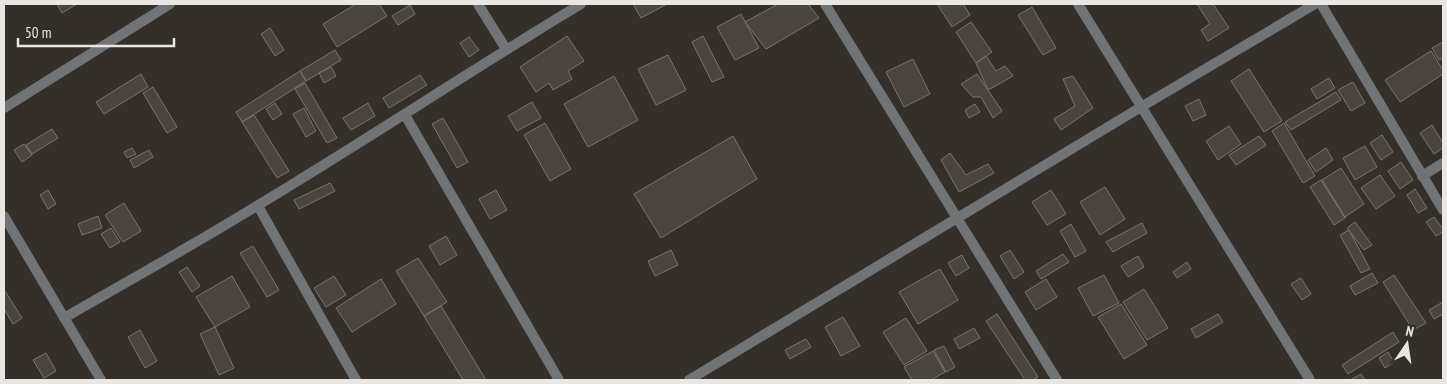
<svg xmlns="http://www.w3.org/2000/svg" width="1447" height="384" font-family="'PT Sans Narrow',sans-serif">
  <rect width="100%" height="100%" fill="#342f29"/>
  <path fill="#49443e" stroke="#7a746e" d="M57 4H77L62 13Z
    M356 4H379L387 16 337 47 323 24Z
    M633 4H667L641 18Z
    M778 4H808L819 18 766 49 745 22Z
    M937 4H963L970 15 952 27Z
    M1197 4H1213L1229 28 1208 41 1201 30 1210 24Z
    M410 5 415 14 398 25 392 16Z
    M1032 7 1056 48 1043 55 1018 15Z
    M741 14 759 48 735 60 717 27Z
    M971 22 992 52 976 63 956 32Z
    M270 28 284 50 275 56 261 34Z
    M567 36 584 61 568 71 572 79 553 90 549 83 536 92 520 67Z
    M703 36 724 77 712 82 692 42Z
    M469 37 479 50 469 57 460 43Z
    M1443 42V58L1439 60 1432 48Z
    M335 50 341 60 306 81 300 71Z
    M1431 51 1443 70V74L1400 102 1385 80Z
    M668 55 686 90 656 105 638 69Z
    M986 56 996 71 1005 66 1013 76 988 90 976 63Z
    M913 59 930 94 904 107 886 72Z
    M331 67 336 76 324 83 319 73Z
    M1249 69 1282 121 1264 132 1231 81Z
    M300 71 306 81 242 122 236 112Z
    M141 74 148 87 104 114 96 102Z
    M977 74 1002 111 993 118 981 97H973L961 84Z
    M420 75 427 85 389 108 383 98Z
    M614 76 638 120 588 147 564 104Z
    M1073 76 1093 108 1061 130 1054 119 1075 106 1063 79Z
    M1329 78 1335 88 1317 99 1311 89Z
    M1353 82 1365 103 1351 111 1338 90Z
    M305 83 337 138 327 143 295 89Z
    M153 87 177 127 167 133 143 93Z
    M1336 92 1341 100 1291 130 1285 122Z
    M1199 99 1206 115 1193 121 1185 106Z
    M532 102 541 118 517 131 508 116Z
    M275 103 282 114 273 120 266 109Z
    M368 103 375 116 351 130 343 118Z
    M975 104 980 112 969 118 965 110Z
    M304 108 316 131 306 137 293 114Z
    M254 115 289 171 277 178 242 122Z
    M443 118 468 162 457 168 432 124Z
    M545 123 571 169 550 181 524 135Z
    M1284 123 1315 176 1303 183 1272 131Z
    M1432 125 1443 143V148L1434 154 1420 133Z
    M1229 126 1241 144 1218 160 1206 141Z
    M52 129 58 138 32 154 26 145Z
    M1382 135 1393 152 1381 160 1370 143Z
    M733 136 757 179 661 238 634 194Z
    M1259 136 1266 145 1236 165 1229 155Z
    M24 144 32 155 22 162 14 150Z
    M1365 146 1377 167 1355 180 1343 158Z
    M132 148 136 154 127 158 124 152Z
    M1326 148 1333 160 1316 172 1308 160Z
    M149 150 153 157 134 168 130 160Z
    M950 153 966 175 988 164 994 173 959 192 941 160Z
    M1401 162 1413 180 1400 189 1388 171Z
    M1341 168 1364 204 1345 217 1322 180Z
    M1380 175 1395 196 1376 209 1361 188Z
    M1321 180 1345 218 1334 225 1310 187Z
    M330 183 335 191 299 209 294 200Z
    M1105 187 1125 219 1100 235 1080 202Z
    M1415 189 1427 208 1418 213 1407 195Z
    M48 190 56 204 48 209 40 195Z
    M496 190 507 210 490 219 479 199Z
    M1051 190 1066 214 1047 225 1032 202Z
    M124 203 141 231 123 242 105 215Z
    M98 216 102 228 82 235 78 224Z
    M1434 217 1443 229V232L1436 236 1426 222Z
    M1355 222 1372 245 1364 250 1347 228Z
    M1142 223 1147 233 1113 252 1106 242Z
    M1071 224 1086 251 1075 257 1060 231Z
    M111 228 120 242 110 248 101 234Z
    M1349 230 1370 269 1361 273 1340 235Z
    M446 236 457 255 440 265 429 246Z
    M253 246 279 290 267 297 240 253Z
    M671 250 678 265 655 276 648 261Z
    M1010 250 1024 272 1014 279 1000 256Z
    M1063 254 1069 262 1041 279 1036 271Z
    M962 255 969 268 956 276 948 263Z
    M1138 256 1144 267 1128 277 1121 266Z
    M418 258 447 302 424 316 396 271Z
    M1187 262 1191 269 1177 278 1173 272Z
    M187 267 200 286 192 292 179 272Z
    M940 269 958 300 918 324 899 292Z
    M1372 273 1378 283 1355 295 1350 286Z
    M1104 275 1119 303 1093 316 1078 288Z
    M1394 275 1426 323 1413 330 1383 282Z
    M232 276 250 307 215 327 196 297Z
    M334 276 346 295 326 307 314 288Z
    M1301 278 1311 294 1302 300 1291 284Z
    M381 279 396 304 352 332 336 308Z
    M1046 279 1057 297 1036 310 1025 292Z
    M1144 289 1168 328 1147 340 1123 302Z
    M5 291 22 318 13 324 4 309V292Z
    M1443 302V314L1434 319 1429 310Z
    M1121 304 1147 345 1124 359 1098 317Z
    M441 306 486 380H463L424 316Z
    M997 314 1038 377 1033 380H1025L986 321Z
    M1218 314 1223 322 1196 338 1191 329Z
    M843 317 860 346 841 356 825 327Z
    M906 318 927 351 904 365 883 332Z
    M215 327 234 368 219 375 200 334Z
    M974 328 980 338 959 349 954 339Z
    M140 330 157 361 145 368 128 337Z
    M1393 332 1399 342 1348 374 1342 365Z
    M806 339 811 347 790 359 785 350Z
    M944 346 955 367 946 372 934 350Z
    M933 351 945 372 931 380H912L904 367Z
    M1388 352 1394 362 1385 368 1379 358Z
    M46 353 56 371 44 378 33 360Z
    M1361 374 1365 380H1350Z"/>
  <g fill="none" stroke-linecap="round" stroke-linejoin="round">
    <path stroke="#707476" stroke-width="10" d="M478 4 506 49
      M825 4 1057 380
      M1321 4 1443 210
      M405 115 559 380
      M1422 176 1443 163
      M258 206 356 380
      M64 318C129 280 196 244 260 204 368 139 473 69 581 4
      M689 380 1141 107 1315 4"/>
    <path stroke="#707476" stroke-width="10" d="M1078 4 1310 380
      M4 108 170 4
      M4 216 101 380"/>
  </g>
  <rect width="1447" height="384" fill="none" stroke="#eae6e3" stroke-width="10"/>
  <g transform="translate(1407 344) rotate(13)" stroke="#342f29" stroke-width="4" paint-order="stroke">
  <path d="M0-4L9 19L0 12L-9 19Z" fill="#eae6e3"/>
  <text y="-8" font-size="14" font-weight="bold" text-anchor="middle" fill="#eae6e3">N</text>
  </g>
  <path d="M18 38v8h156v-8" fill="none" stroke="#eae6e3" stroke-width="2.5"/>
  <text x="25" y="38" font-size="15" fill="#eae6e3" stroke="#342f29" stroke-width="4" paint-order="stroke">50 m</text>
</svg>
